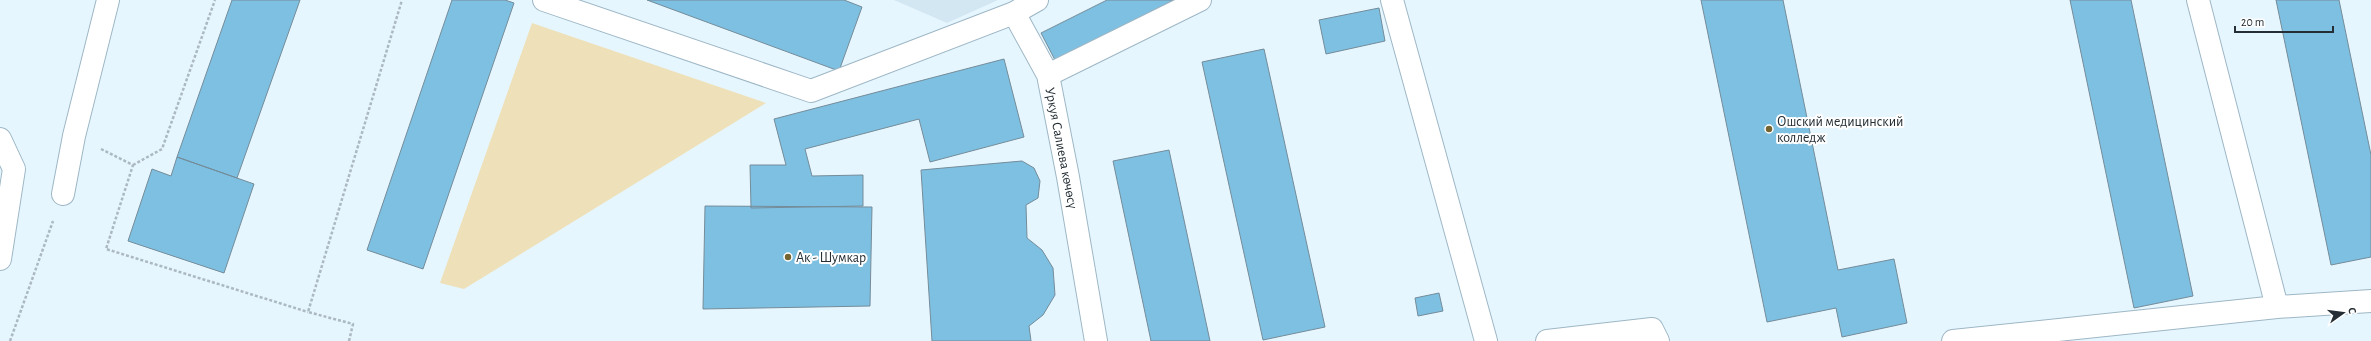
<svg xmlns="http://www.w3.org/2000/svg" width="2371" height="341" font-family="'Alegreya Sans',sans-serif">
  <rect width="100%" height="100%" fill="#e6f6ff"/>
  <path fill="#d3e7f2" d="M894 0H998L947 23Z"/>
  <path fill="#eee1ba" d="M532 23 766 103 464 289 440 283Z"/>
  <path fill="#7ec0e2" stroke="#748c99" d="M232 0H300L237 178 177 157Z
    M452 0H505L514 3 423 269 367 250Z
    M647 0H844L862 7 839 71Z
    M1107 0H1174L1055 60 1041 33Z
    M1701 0H1783L1838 270 1894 259 1907 323 1842 337 1836 308 1767 322Z
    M2070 0H2131L2193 296 2134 308Z
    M2276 0H2339L2371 155V257L2331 265Z
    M1379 8 1385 41 1326 54 1319 20Z
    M1264 49 1325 327 1263 340 1202 62Z
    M1004 59 1024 137 930 162 919 119 805 149 812 176 863 175V206L751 208 750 165H786L774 119Z
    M1169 150 1210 341H1151L1113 161Z
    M177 157 254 184 224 273 128 241 152 169 171 176Z
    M1022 161 1034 168 1040 181 1038 198 1026 205 1027 238 1042 250 1053 268 1055 295 1043 315 1029 326 1031 341H932L921 170Z
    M705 206 872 207 870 306 703 309Z
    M1439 293 1443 311 1418 316 1415 298Z"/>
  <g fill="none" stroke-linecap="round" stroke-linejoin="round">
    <defs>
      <path id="minor" d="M544 0 811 91 1014 13 1048 75
        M1392 0 1486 341
        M2198 0 2277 307
        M1014 13 1037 0
        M0 139 14 169 0 259
        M63 194 74 136 108 0
        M1096 341 1068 177 1048 75 1200 0
        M1547 341 1652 329 1658 341
        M1953 341 2277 307 2371 301"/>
    </defs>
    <use href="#minor" stroke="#9eb7c5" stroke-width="24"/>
    <path stroke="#abb9c1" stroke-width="2.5" stroke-dasharray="3 2" stroke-linecap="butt" d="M101 149 133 165 106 249 308 312
      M133 165 162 149 215 0
      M10 341 53 221
      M349 341 353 324 308 312 402 0"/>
    <use href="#minor" stroke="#fff" stroke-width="22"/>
  </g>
  <g fill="#746432" stroke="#fff" stroke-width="1.5">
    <circle cx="1769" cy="129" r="4"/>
    <circle cx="788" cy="257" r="4"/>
  </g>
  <g text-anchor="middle" stroke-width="4" stroke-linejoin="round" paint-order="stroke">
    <g font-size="14" fill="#242e34" stroke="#fff" text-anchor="start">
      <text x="1777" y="126">Ошский медицинский<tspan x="1777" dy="16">колледж</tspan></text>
      <text x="796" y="262">Ак - Шумкар</text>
    </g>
    <g font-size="14" fill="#242e34" stroke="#fff">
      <text transform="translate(1062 148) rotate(79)" y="5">Уркуя Салиева көчөсү</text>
    </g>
  </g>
  <g transform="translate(2343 313) rotate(76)" stroke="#ffffff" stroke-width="3" paint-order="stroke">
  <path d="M0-3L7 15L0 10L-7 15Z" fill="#242e34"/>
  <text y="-6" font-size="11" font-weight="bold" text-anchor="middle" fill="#242e34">С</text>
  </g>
  <path d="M2235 26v6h98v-6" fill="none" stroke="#242e34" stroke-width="2"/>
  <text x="2241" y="26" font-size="12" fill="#242e34" stroke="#ffffff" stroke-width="3" paint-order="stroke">20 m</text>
</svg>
